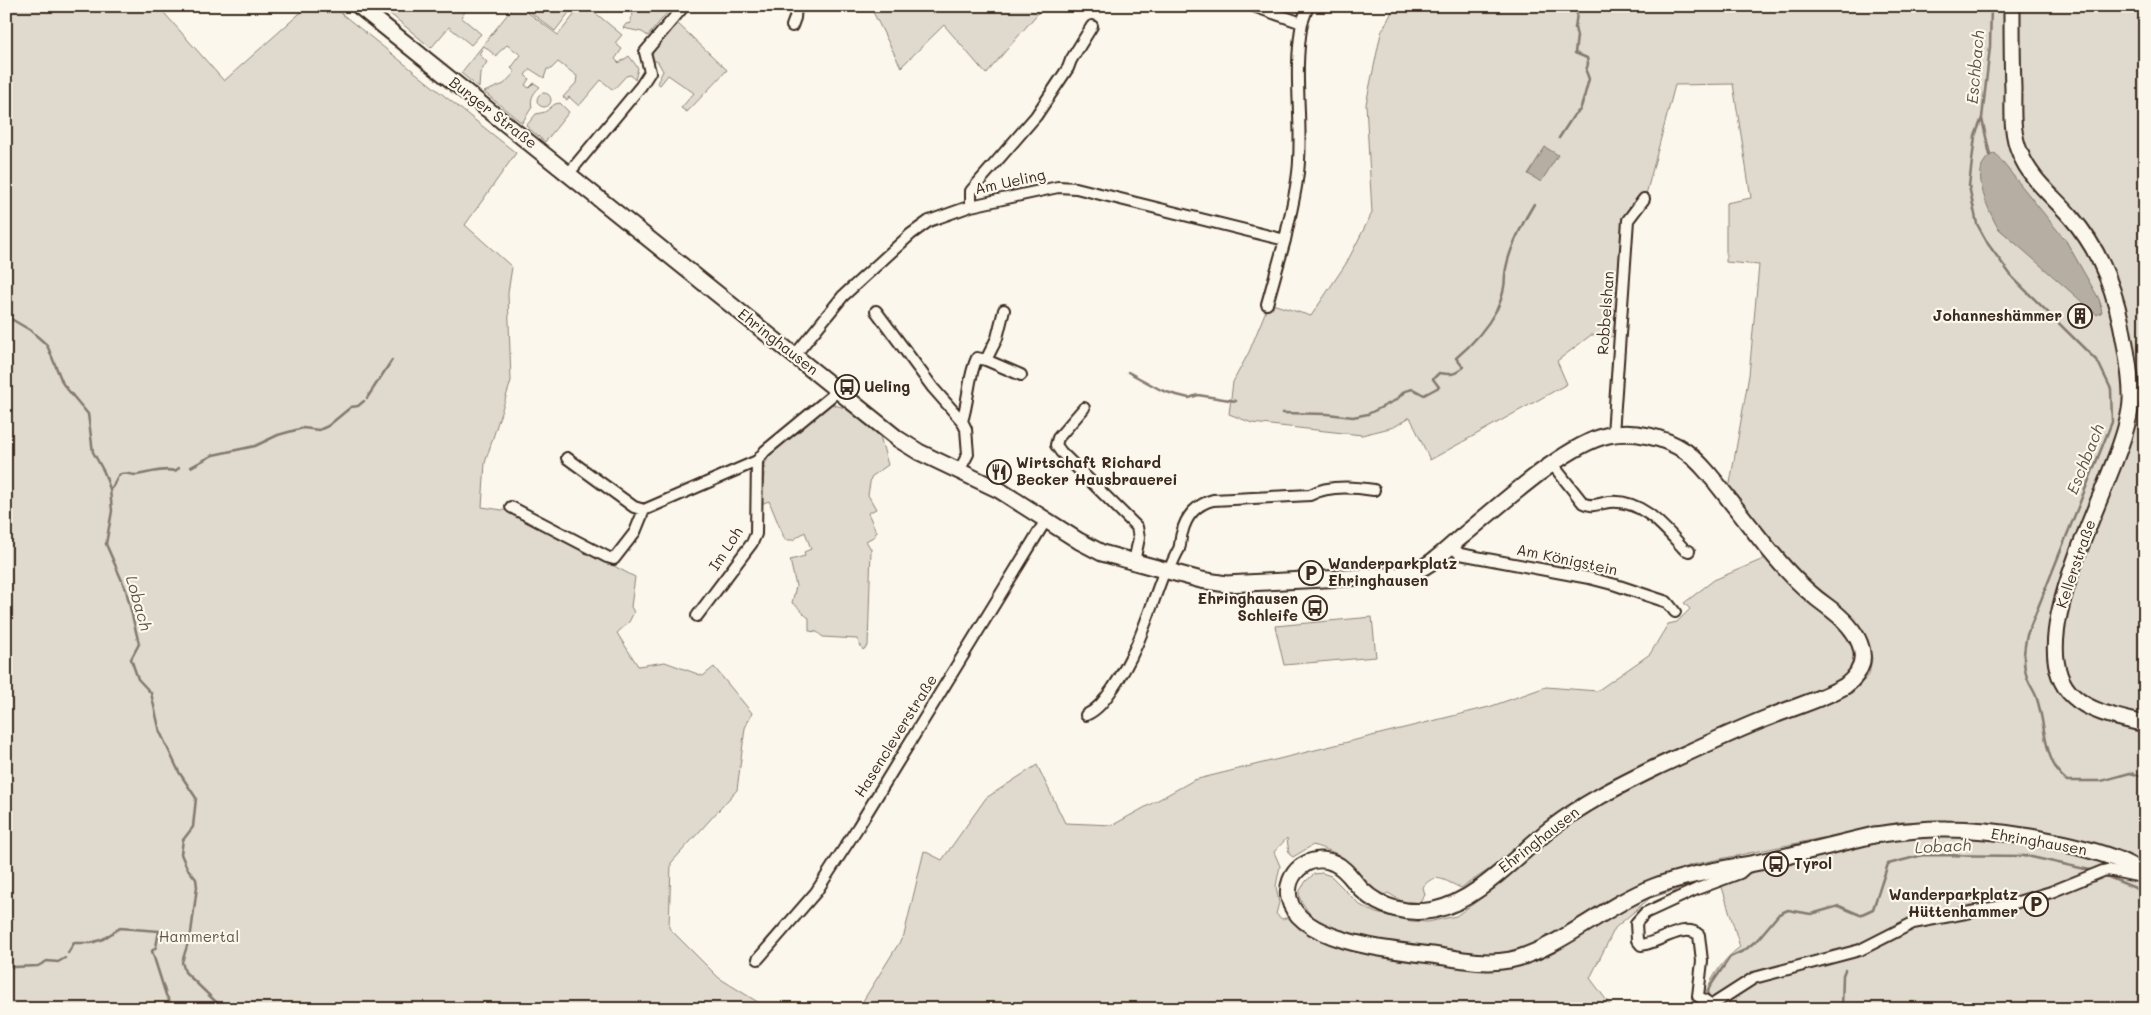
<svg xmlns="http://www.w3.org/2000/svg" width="2151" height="1015" font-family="Mali,sans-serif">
  <rect width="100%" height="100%" fill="#fbf7ec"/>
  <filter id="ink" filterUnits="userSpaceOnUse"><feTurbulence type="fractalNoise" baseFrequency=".02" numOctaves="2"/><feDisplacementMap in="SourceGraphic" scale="10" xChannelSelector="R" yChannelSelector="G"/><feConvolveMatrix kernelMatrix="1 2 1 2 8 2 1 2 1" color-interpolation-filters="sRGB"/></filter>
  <g filter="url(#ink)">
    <path fill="#dfd9ce" stroke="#8d8276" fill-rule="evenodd" d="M6 6H158L224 81 308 6H332L516 153 465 225 512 267 508 293 511 381 485 463 482 507 509 511 635 577 631 607 634 612 629 622 617 633 638 666 665 662 703 676 714 667 752 713 745 728 737 790 671 863 669 928 719 978 769 1009H6Z
      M381 6H470L461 17 481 34 471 45 449 27 431 48Z
      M514 6H519L558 35 578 10 587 6 622 35 615 43 622 49 615 59 619 63 629 56 638 68 635 80 631 75 626 76 613 90 601 80 579 106 569 97 567 100 563 97 576 83 577 76 558 62 551 69H547L544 78 530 69 525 75 529 79 525 85 529 88 534 83 540 87C533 93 530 99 532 107L522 123 484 92 504 84 515 72 511 68 521 55 507 45 497 54V57L484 46 479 54 487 62 480 73 479 88 461 73Z
      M527 6H574L555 31 526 9Z
      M623 6H671V8L648 36 642 32 623 28 626 24 631 23 630 19 633 15 627 7Z
      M870 6H1044L986 74 944 25 901 67Z
      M1395 6H2006L2008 127 2091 252 2110 298 2126 385 2124 415 2064 578 2062 691 2145 728V867L2004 828 1966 822H1900L1691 865 1631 890 1527 949 1509 955 1488 956 1369 939 1329 926 1310 915 1300 899 1299 892 1306 881 1314 874 1322 873 1331 876 1360 905 1376 913 1411 921 1428 922 1456 916 1483 897 1528 856 1588 808 1759 726 1852 693 1869 675 1872 659 1868 641 1861 627 1849 614 1818 592 1793 571 1729 489 1749 375 1759 265 1726 262V203L1751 198 1733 84 1675 85 1647 191 1626 220 1616 337 1591 335 1557 361 1567 384 1430 460 1410 417 1394 427 1362 435 1252 423 1229 414 1233 382 1249 352 1269 303 1311 316 1347 262 1372 213 1366 104 1381 33ZM1998 228 2066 241 2102 306 2024 250Z
      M2016 6H2145V720L2085 700 2061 668 2065 607 2130 427 2116 284 2034 170 2018 132Z
      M676 22 727 70 687 112 681 108 694 93 668 75 660 85 657 83 663 71 658 62 650 59V56Z
      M537 100a7 7 0 1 1 14 0a7 7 0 1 1-14 0Z
      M560 103 569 112 545 142 526 126 536 114 545 112 555 104Z
      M831 404 845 408 880 436 888 465 871 477 868 495 876 509 868 513 876 531 875 536 866 541 871 549 868 646 863 650 857 639 823 637 817 632 809 631V618C802 614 800 607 792 603L796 586 790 560 805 556 804 552 811 549 805 532 793 540H785L769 501 761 504 765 464 770 454Z
      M1768 557C1777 567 1785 580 1795 590 1826 618 1893 649 1827 688L1655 759 1615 778 1568 809 1505 859 1461 888C1445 881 1435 871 1423 887L1425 895 1418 905 1410 906 1388 893 1380 897C1367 886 1358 870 1345 859 1336 852 1324 849 1313 845L1293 857 1289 854 1287 838 1274 852 1280 866 1276 886 1279 903 1276 914 1282 919 1289 917 1309 931 1492 967 1667 887 1888 838 1947 834 2047 847 2091 857 2145 879V1009H1700C1706 986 1720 961 1740 947L1719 877 1650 898 1615 928 1590 978 1610 1005V1009H858L904 935 924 851 942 860 986 798 1037 765 1065 823 1113 825 1194 780 1489 707 1546 687 1597 691 1650 654 1668 624 1677 622 1690 609 1684 603 1714 580Z
      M1372 617 1376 657 1284 665 1275 626Z"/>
    <path fill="#b6aea2" stroke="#85796d" d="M1545 147 1558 155 1541 182 1528 174Z
      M1995 153 2066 241 2099 299 2102 312 2097 315 1998 228C1988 210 1966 164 1995 153Z"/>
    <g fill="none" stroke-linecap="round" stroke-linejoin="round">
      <path stroke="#85796d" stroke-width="2.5" d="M1991 6 1990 47 1982 118 1975 136 1969 186 1977 224 1988 244 2013 278 2098 362 2111 389 2112 422 2027 635C2024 649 2022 663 2027 677 2029 685 2035 691 2037 699 2046 726 2043 762 2067 781H2101L2130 773 2145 777
        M1982 119 1990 155
        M1559 138 1574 115 1580 110 1583 101 1589 79 1586 71 1588 64 1587 58 1575 53 1577 36 1575 28 1578 6
        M6 316 30 330 47 345 63 384 88 414 93 452 104 472 110 489 112 511 106 544 126 590 139 644 131 659 138 679 151 693 160 732 179 772 196 798 193 827 183 840 181 854 187 868 196 879 197 887 191 933 182 962 185 972 215 1001 228 1009
        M1128 372 1161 390 1173 394 1189 398 1198 395 1236 401
        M367 398 392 360
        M1282 413 1327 414 1353 417 1368 414 1396 400 1405 391 1413 389 1424 395 1439 387 1433 379 1439 373C1450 375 1456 375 1463 367L1456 358C1474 343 1486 329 1497 309 1502 299 1505 286 1505 275 1507 254 1522 223 1534 204
        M191 467 213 455 255 446 278 435 303 428 319 430 328 426 351 407 358 406 364 401
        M110 489C116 486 114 477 121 474 125 472 131 475 136 475 149 473 162 468 175 471L179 468
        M2101 874 2145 892
        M68 953 74 943H91L103 939 120 928 159 931
        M6 963 13 967 38 966 47 961 58 962 65 958
        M1707 998 1709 988 1730 957 1745 950 1758 939 1779 914 1788 910 1811 914 1839 906 1860 915 1873 909 1888 864 1923 855 2027 856 2094 871
        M174 1009 166 995 152 951 156 947 159 931 189 940
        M1332 1009H1350
        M1842 1009 1843 975 1845 970"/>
      <defs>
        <path id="minor" d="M1302 23 1308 6
          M792 26 795 18 796 6
          M569 173 641 86 650 72 645 52 684 6
          M971 206V191L1036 116 1068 68 1071 60 1092 26
          M1267 304 1285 240
          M876 311 933 388 962 421 966 429 968 454 959 471
          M795 355 843 296 911 234 929 221 971 206 998 200 1058 187 1076 188 1285 240C1290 214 1298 187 1299 161 1302 113 1293 73 1302 23L1253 6
          M986 360 1021 375
          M1084 408 1058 438 1056 445 1061 452 1137 527 1139 538 1134 562
          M962 421C969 400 968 376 977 358L986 360 997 338 1004 310
          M1613 434 1628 220 1644 199
          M567 458 634 507 644 510 757 461
          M1553 465 1583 503C1592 508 1600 503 1609 502 1642 499 1664 527 1684 549L1689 551
          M511 507 607 557 614 559 635 532 644 510
          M1451 546 1460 554 1589 578 1616 585 1667 602 1675 612
          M1169 571C1172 563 1175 556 1179 549 1181 544 1180 538 1182 533 1186 516 1197 504 1213 500L1310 495C1327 485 1355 487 1374 490
          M697 616 752 543 756 534 757 461 765 451 839 390
          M1086 715C1099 709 1105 699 1113 688 1140 648 1148 613 1165 570
          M1749 865 1740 873 1697 889 1645 913 1636 923 1637 940 1641 945C1659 943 1684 922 1699 935L1702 961 1698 996 1712 1005 1754 978 1860 950 1913 923 2008 905 2051 892 2103 871 2108 870 2137 876 2141 871
          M758 959 816 892 858 827 1046 520"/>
        <path id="secondary" d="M359 6 898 439 919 452 999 490 1079 541 1102 553 1201 580 1226 584 1404 575C1426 570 1443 553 1460 538 1496 509 1565 444 1609 435 1634 430 1664 437 1685 451 1703 464 1717 484 1731 502 1761 539 1788 579 1828 607 1854 626 1881 659 1845 686 1821 700 1793 707 1767 718 1729 733 1692 751 1655 768 1618 786 1582 804 1549 830 1515 857 1477 901 1434 910 1408 915 1380 908 1362 890 1353 881 1346 868 1334 863 1310 852 1284 873 1289 898 1298 943 1397 951 1432 955 1458 959 1484 965 1510 960 1557 950 1606 905 1653 887 1688 874 1724 869 1760 862 1798 854 1836 844 1874 835 1898 832 1921 828 1946 829 1995 829 2068 841 2114 858 2125 862 2135 868 2145 873
          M2012 6C2012 34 2012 61 2013 88 2013 110 2011 133 2020 153 2030 179 2054 197 2071 217 2103 254 2117 296 2125 344 2128 362 2132 382 2131 401 2127 471 2012 640 2073 696 2091 713 2121 718 2145 724"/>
      </defs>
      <use href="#minor" stroke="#3b2a1e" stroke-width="14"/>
      <use href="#secondary" stroke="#3b2a1e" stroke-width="19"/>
      <use href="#minor" stroke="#fbf7ec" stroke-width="10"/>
      <use href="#secondary" stroke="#fbf7ec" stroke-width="15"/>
    </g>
  </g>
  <defs>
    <symbol id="building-ring" viewBox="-11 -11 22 22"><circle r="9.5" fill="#fbf7ec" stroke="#3b2a1e" stroke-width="1.5"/><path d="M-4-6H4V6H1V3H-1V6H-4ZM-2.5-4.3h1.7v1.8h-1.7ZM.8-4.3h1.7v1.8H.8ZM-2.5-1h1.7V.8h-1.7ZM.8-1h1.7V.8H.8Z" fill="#3b2a1e"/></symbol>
    <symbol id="bus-ring" viewBox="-11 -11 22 22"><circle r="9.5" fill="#fbf7ec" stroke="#3b2a1e" stroke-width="1.5"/><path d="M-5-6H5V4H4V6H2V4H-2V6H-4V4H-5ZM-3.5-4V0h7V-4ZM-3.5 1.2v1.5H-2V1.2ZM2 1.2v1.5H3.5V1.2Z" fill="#3b2a1e"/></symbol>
    <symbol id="restaurant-ring" viewBox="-11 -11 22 22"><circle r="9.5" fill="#fbf7ec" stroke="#3b2a1e" stroke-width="1.5"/><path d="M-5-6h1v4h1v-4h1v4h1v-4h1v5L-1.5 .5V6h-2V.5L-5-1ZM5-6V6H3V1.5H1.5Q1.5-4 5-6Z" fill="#3b2a1e"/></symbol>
    <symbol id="parking-ring" viewBox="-11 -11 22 22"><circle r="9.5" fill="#fbf7ec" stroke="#3b2a1e" stroke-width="1.5"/><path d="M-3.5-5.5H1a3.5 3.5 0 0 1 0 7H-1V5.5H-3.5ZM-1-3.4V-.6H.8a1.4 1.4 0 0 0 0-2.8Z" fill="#3b2a1e"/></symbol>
  </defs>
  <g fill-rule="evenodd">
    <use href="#building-ring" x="2066" y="302" width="28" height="28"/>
    <use href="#bus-ring" x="833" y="373" width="28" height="28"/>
    <use href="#restaurant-ring" x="985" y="458" width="28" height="28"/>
    <use href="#parking-ring" x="1297" y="559" width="28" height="28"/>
    <use href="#bus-ring" x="1301" y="594" width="28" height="28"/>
    <use href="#bus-ring" x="1762" y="850" width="28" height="28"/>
    <use href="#parking-ring" x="2022" y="890" width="28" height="28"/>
  </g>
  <g text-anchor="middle" stroke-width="4.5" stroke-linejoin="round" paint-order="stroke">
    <g font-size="15" fill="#3b2a1e" stroke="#fbf7ec">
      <text transform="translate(493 113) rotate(38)" y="5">Burger Straße</text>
      <text transform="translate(1010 182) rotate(-12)" y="5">Am Ueling</text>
      <text transform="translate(1606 313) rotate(-86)" y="5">Robbelshan</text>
      <text transform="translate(778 342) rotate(38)" y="5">Ehringhausen</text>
      <text transform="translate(726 549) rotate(-57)" y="5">Im Loh</text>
      <text transform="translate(1567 560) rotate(12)" y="5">Am Königstein</text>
      <text transform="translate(2076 564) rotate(-71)" y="5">Kellerstraße</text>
      <text transform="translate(896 736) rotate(-58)" y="5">Hasencleverstraße</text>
      <text transform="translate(1539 840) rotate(-38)" y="5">Ehringhausen</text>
      <text transform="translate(2039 842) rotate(10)" y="5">Ehringhausen</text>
    </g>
    <g font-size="15" font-weight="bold" fill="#3b2a1e" stroke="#fbf7ec" text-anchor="start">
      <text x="2062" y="321" text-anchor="end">Johanneshämmer</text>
      <text x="864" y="392">Ueling</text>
      <text x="1016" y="468">Wirtschaft Richard<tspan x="1016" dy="17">Becker Hausbrauerei</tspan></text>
      <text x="1328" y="569">Wanderparkplatz<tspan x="1328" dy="17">Ehringhausen</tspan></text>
      <text x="1298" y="604" text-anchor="end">Ehringhausen<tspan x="1298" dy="17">Schleife</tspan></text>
      <text x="1794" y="869">Tyrol</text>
      <text x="2018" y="900" text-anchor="end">Wanderparkplatz<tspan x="2018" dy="17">Hüttenhammer</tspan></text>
    </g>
    <g font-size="15" fill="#64564a" stroke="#fbf7ec">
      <text x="199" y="942">Hammertal</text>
    </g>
    <g font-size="16" font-style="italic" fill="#605246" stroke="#fbf7ec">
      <text transform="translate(1975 67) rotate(-85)" y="6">Eschbach</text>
      <text transform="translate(2085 459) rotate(-68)" y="6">Eschbach</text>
      <text transform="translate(139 603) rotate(74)" y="6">Lobach</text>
      <text transform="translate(1943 846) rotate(-3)" y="6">Lobach</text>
    </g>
  </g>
  <rect width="2151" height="1015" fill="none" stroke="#fbf7ec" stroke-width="25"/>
  <rect x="12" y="12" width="2126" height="990" fill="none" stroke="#3b2a1e" stroke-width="2" filter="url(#ink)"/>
</svg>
